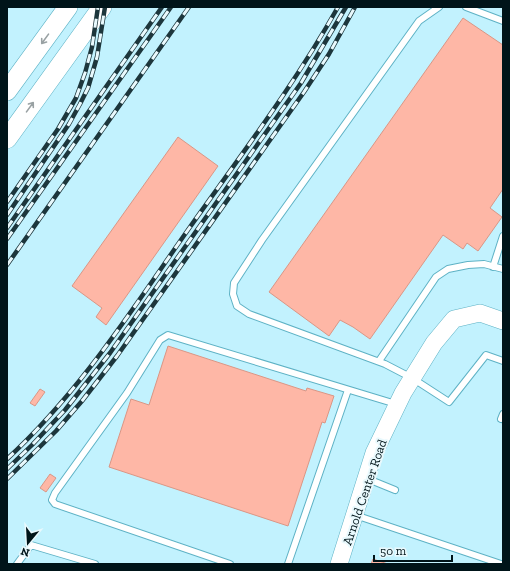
<svg xmlns="http://www.w3.org/2000/svg" width="510" height="571" font-family="'Zilla Slab',serif">
  <rect width="100%" height="100%" fill="#c2f2fe"/>
  <path fill="#feb7a6" stroke="#da9685" d="M463 18 503 45V189L490 208 502 217 478 251 467 243 463 249 443 235 370 339 353 327 340 320 329 336 269 292Z
    M178 137 218 166 106 325 96 317 102 308 72 286Z
    M168 346 306 391 307 388 334 396 325 423 322 422 288 526 109 467 131 399 149 405Z
    M40 389 45 392 35 406 30 403Z
    M50 474 56 478 46 492 40 488Z
    M373 559 388 564H371Z"/>
  <g fill="none" stroke-linecap="round" stroke-linejoin="round">
    <defs>
      <path id="lane" d="M439 7 419 21 262 240 234 283 233 294 237 306 249 314 385 364 412 378 449 402 486 355 503 361
        M466 7 503 21
        M493 267 503 236
        M379 361 436 277 448 269 468 265 484 264 503 269
        M501 419 503 414
        M368 479 395 490
        M355 515 501 564
        M17 564 31 545 95 564
        M230 564 55 504 52 500 55 493 127 393 160 340 168 335 396 404
        M288 564 348 390"/>
      <path id="secondary" d="M339 564 374 453 403 393 434 343 454 319 480 313 503 321"/>
      <path id="primary" d="M7 91 68 7
        M7 139 102 7"/>
    </defs>
    <use href="#lane" stroke="#5eb2c5" stroke-width="8"/>
    <use href="#secondary" stroke="#5eb2c5" stroke-width="18"/>
    <use href="#primary" stroke="#5eb2c5" stroke-width="20"/>
    <use href="#lane" stroke="#fff" stroke-width="6"/>
    <use href="#secondary" stroke="#fff" stroke-width="17"/>
    <use href="#primary" stroke="#fff" stroke-width="19"/>
    <defs>
      <path id="rail" d="M7 202 58 129 76 98 85 73 92 47 98 7
        M7 215 69 124 80 104 88 88 97 57 105 7
        M7 228 162 7
        M7 239 171 7
        M7 265 189 7
        M7 459C80 392 133 308 190 227 241 155 295 84 338 7
        M7 469 32 445 65 410 110 353 301 83 346 7
        M7 479 56 431 82 401 117 356 304 92 329 54 355 7"/>
    </defs>
    <use href="#rail" stroke="#1d363c" stroke-width="4.5"/>
    <use href="#rail" stroke="#e9f9fd" stroke-width="3" stroke-dasharray="9" stroke-linecap="butt"/>
  </g>
  <defs><path id="oneway-shaft" d="M-6 0H5M1.5-3L5.5 0L1.5 3" fill="none" stroke-width="1.6" stroke-linecap="round" stroke-linejoin="round"/></defs>
  <g stroke="#99a1a3">
    <use href="#oneway-shaft" transform="translate(45 39) rotate(126)"/>
    <use href="#oneway-shaft" transform="translate(30 107) rotate(-54)"/>
  </g>
  <g text-anchor="middle" stroke-width="4" stroke-linejoin="round" paint-order="stroke">
    <g font-size="13" fill="#001419" stroke="#e9f9fd">
      <text transform="translate(364 492) rotate(-71)" y="5">Arnold Center Road</text>
    </g>
  </g>
  <rect width="510" height="571" fill="none" stroke="#001419" stroke-width="16"/>
  <g transform="translate(28 543) rotate(198)" stroke="#e9f9fd" stroke-width="3" paint-order="stroke">
  <path d="M0-3L7 15L0 10L-7 15Z" fill="#001419"/>
  <text y="-6" font-size="11" font-weight="bold" text-anchor="middle" fill="#001419">N</text>
  </g>
  <path d="M374 555v6h78v-6" fill="none" stroke="#001419" stroke-width="2"/>
  <text x="380" y="555" font-size="12" fill="#001419" stroke="#e9f9fd" stroke-width="3" paint-order="stroke">50 m</text>
</svg>
